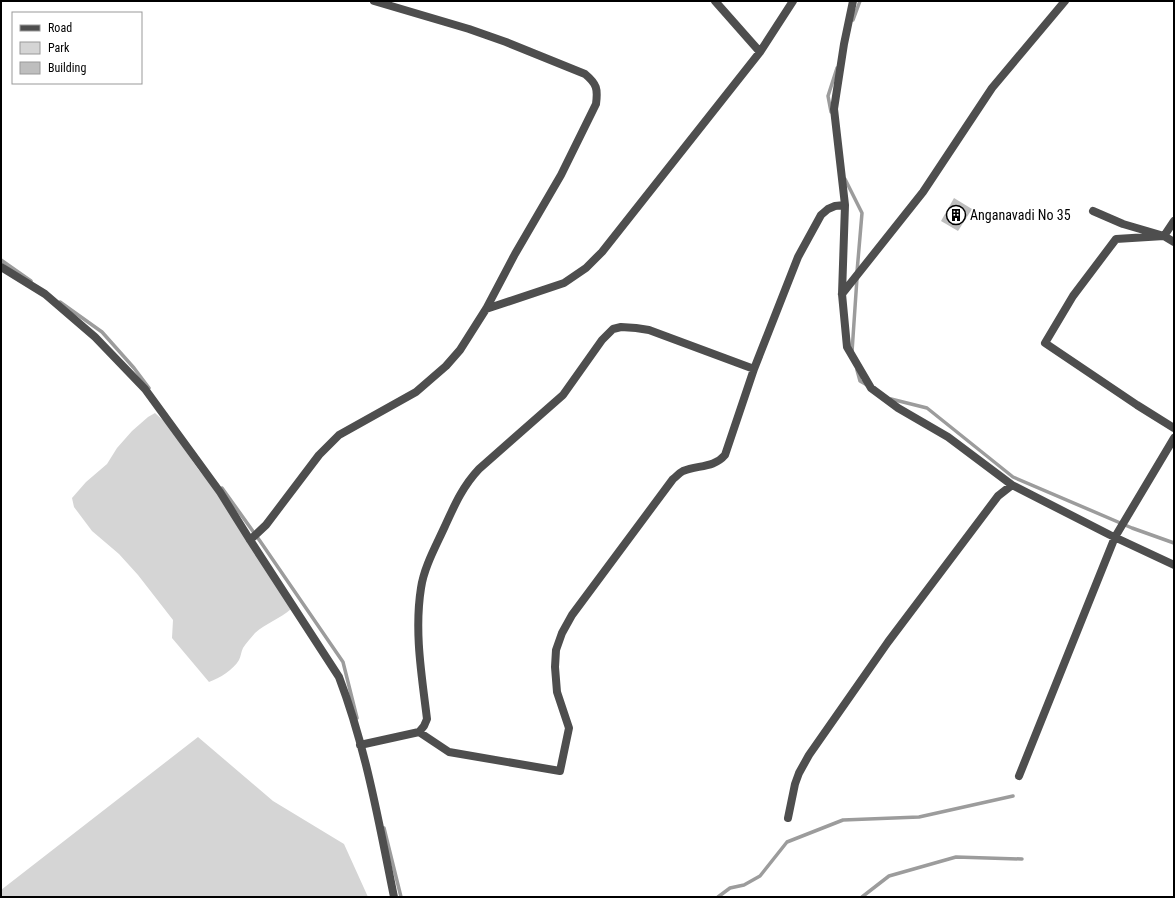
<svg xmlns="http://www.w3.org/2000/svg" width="1175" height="898" font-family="'Roboto Condensed',sans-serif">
  <rect width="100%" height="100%" fill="#fff"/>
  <path fill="#d5d5d5" d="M155 413 166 423 198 469 215 490 291 609C280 619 266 623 255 633 251 638 246 643 243 648 241 652 241 656 239 660 233 670 220 678 209 682L172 638 173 620 138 575 119 554 92 531 74 507 72 498 86 482 107 464 117 448 132 431 148 417Z
    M198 737 273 801 344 844 368 897H1V890Z"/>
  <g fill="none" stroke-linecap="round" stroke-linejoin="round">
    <path stroke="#9c9c9c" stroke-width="3.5" d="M853 20 860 1
      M831 112 828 96 837 68
      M845 179 862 213 857 272
      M1 260 31 281
      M60 302 102 332 134 368 149 388
      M852 352 857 278
      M857 370 860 381 867 385
      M891 399 927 408 1013 477 1132 528 1174 543
      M222 488 260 541 343 662 357 718
      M384 828 401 897
      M718 897 730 888 744 885 760 876 787 842 843 820 919 817 1013 796
      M862 897 889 876 956 857 1022 859"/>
  </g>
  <path fill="#bebebe" d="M954 198 972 209 958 231 941 221Z"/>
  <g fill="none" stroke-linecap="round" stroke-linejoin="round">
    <path stroke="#4e4e4e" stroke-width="8" d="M715 1 760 52
      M853 1 844 44 834 109 845 205 842 294 847 347 871 388 898 408 948 437 1012 485
      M1093 211 1123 224 1164 236 1174 242
      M1174 221 1164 236 1116 239 1073 296 1045 343 1137 405 1174 428
      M1 267 45 294 95 337 145 389 220 492 250 540 339 677C366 748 379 823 394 897
      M842 294 923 192 992 88 1065 1
      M486 309 564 283 586 268 602 252 760 52 793 1
      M250 540 266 525 319 455 339 435 416 392 446 366 460 350 486 309 515 254 561 175 596 104C598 89 597 84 585 74L506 42 469 29 374 1
      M419 732 449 752 560 771 569 728 557 692 555 667 556 650 562 633 572 615 673 479C676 477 679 473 683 471 698 465 714 468 725 455L754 369 798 257 821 215 828 209 835 206 845 205
      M360 745 419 732 424 726 427 719C422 677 414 632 421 588 424 567 436 546 445 526 455 504 463 486 479 469L563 395 602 340 613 329 621 327 636 328 649 330 754 369
      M1019 776 1115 537 1174 438
      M788 818 795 784 799 773 809 755 888 642 998 496 1012 485 1110 535 1174 565"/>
  </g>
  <defs>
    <symbol id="building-ring" viewBox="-11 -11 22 22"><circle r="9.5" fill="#fff" stroke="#000" stroke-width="1.5"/><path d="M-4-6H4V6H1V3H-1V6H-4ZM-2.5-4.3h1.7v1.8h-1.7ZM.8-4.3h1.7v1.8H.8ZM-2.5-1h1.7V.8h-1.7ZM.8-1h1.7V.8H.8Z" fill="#000"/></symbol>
  </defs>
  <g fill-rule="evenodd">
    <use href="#building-ring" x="945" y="204" width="22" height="22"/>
  </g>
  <g text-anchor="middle" stroke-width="3" stroke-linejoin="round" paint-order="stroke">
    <g font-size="14" fill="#000" stroke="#fff" text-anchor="start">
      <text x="970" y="220">Anganavadi No 35</text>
    </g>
  </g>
  <rect width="1175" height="898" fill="none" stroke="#000000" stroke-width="4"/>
  <rect x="12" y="12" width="130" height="72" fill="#ffffff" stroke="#999999"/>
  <rect x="20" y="25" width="20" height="6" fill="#4e4e4e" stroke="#999999"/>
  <text x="48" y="32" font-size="12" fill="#000000">Road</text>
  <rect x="20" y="42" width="20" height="12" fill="#d5d5d5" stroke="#999999"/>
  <text x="48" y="52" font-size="12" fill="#000000">Park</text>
  <rect x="20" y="62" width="20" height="12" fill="#bebebe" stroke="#999999"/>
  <text x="48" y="72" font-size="12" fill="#000000">Building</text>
</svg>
